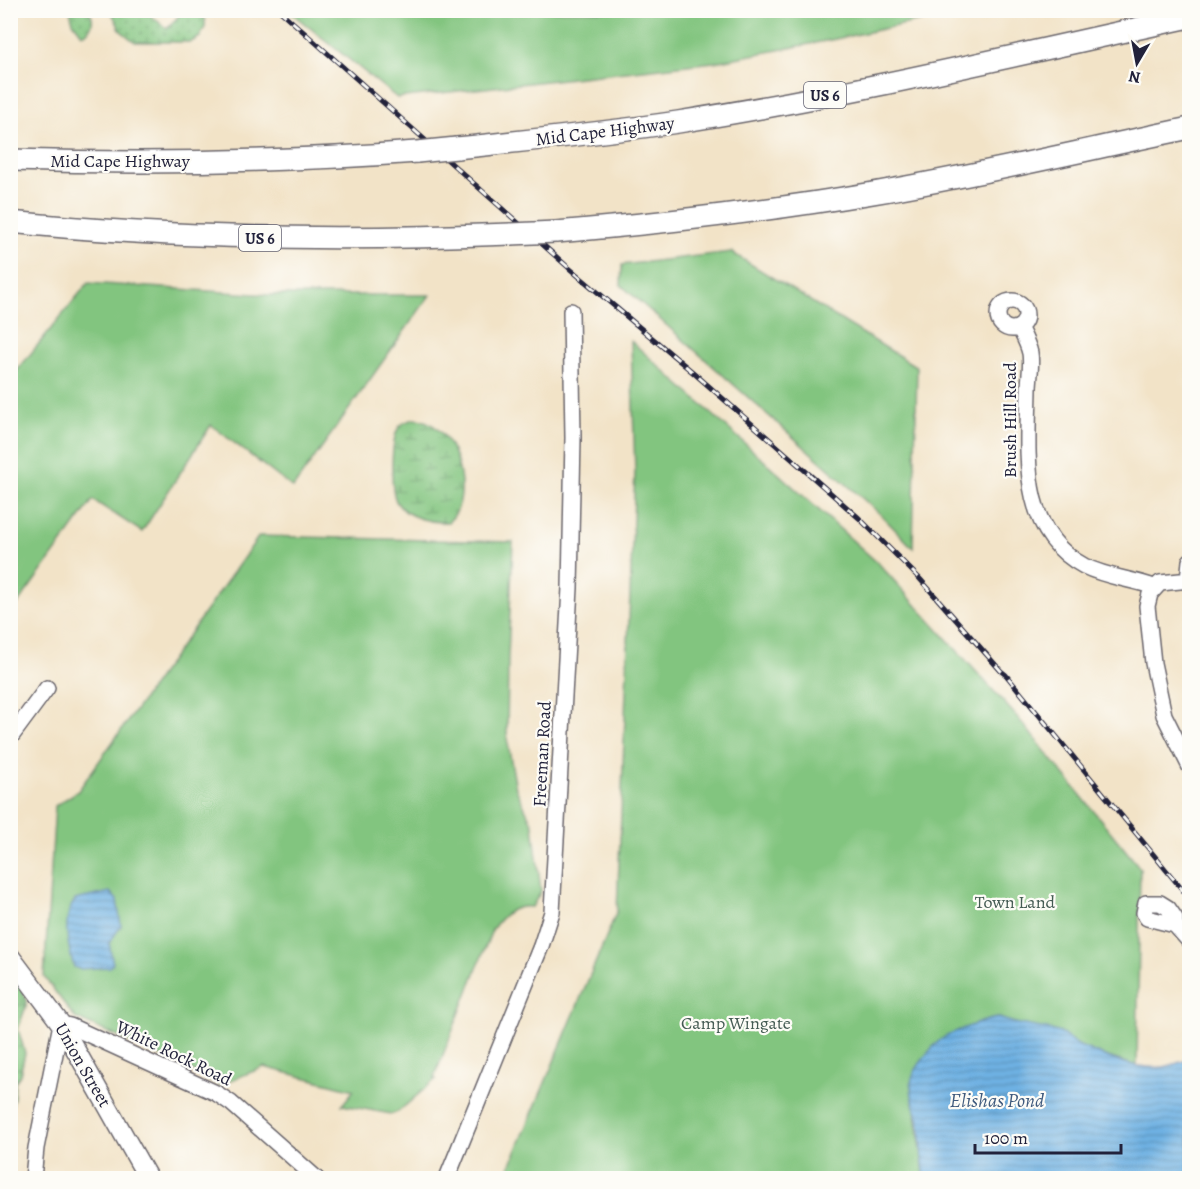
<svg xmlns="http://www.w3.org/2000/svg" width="1200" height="1189" font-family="Alegreya,serif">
  <defs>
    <pattern id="grass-dots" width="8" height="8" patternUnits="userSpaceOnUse" patternTransform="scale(1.5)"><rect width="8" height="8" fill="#82c57f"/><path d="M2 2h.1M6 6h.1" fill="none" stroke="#6aa069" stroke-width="1.8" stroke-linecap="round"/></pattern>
    <pattern id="wetland-marsh" width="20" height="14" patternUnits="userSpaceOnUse" patternTransform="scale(1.5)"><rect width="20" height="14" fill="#82c57f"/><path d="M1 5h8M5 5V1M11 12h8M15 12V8" fill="none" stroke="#6aa069"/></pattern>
    <pattern id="water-rules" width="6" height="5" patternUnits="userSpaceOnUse" patternTransform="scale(1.5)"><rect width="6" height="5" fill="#6eb1e3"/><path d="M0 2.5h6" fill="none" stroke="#5a90b9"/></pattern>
  </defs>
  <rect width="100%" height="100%" fill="#fdfcf7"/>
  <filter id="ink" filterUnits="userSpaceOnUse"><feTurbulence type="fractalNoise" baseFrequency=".0167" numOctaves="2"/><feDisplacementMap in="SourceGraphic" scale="12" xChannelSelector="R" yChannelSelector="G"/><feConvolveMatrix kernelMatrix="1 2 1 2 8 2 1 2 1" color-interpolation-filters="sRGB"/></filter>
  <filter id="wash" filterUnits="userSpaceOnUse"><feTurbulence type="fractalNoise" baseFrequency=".008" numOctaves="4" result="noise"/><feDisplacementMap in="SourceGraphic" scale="24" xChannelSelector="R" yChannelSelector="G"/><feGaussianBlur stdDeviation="1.35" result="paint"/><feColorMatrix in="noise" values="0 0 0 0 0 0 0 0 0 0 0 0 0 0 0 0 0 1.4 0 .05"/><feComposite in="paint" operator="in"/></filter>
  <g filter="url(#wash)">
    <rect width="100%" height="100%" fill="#f2e3c7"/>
    <path fill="url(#grass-dots)" stroke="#52745d" stroke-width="1.5" d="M70 11H89C95 20 93 27 85 34H82L73 22Z
      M111 11H149L148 13 167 29 183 11H200L205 19V27L200 37 191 42H135L121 31Z"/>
    <path fill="url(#wetland-marsh)" stroke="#52745d" stroke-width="1.5" d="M413 419C453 417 478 499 448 522 432 523 407 518 397 503 390 491 390 437 400 426 403 422 409 421 413 419Z
      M11 982 21 987 26 999V1006L18 1029 25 1053 20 1075 15 1082 14 1098 11 1109Z"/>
    <path fill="#82c57f" stroke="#52745d" stroke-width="1.5" d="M289 11H967L831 40 714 62 397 98Z
      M731 252 917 367 913 548 880 514 621 285 622 265Z
      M88 283 270 295H430L293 488 211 425 142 532 93 500 11 613V378Z
      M631 341 880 565 1018 718 1140 868 1137 1066 1101 1055 1077 1045 1060 1033 1011 1023 999 1018 913 1102C920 1128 920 1153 925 1178H505L617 911 635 472Z
      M259 536 513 542 508 658 507 738 516 789 533 825 541 891 532 907C513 905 502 915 492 930L434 1078 436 1079 398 1112 391 1114 342 1105 354 1090 264 1067 219 1085 177 1063 75 1018 44 977 55 806 78 791Z"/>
    <path fill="url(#water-rules)" stroke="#486a8f" stroke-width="1.5" d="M110 892 117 900 121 926 109 943 113 964 109 967 79 969 74 967C68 946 61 919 75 900Z
      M999 1018C1018 1026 1038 1026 1058 1032 1066 1035 1073 1043 1082 1047 1106 1057 1136 1070 1163 1067 1172 1066 1180 1061 1189 1060V1178H925C922 1162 922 1145 920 1128 918 1112 908 1095 912 1078 915 1068 931 1048 939 1041 948 1033 986 1019 999 1018Z"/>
  </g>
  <g filter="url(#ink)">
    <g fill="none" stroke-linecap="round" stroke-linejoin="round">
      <defs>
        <path id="minor" d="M998 315a14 14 0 1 1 28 0a14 14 0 1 1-28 0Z
          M1019 327C1023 335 1028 344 1030 353 1032 364 1029 378 1029 389 1028 452 1018 531 1084 566 1106 577 1131 579 1154 587
          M1188 580 1190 561
          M1190 580 1160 583 1150 594 1147 606 1153 663 1164 715 1190 767
          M10 738 47 688
          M1175 925 1147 918 1144 913 1146 903H1160L1168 908 1175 918V925L1190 942
          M33 1178 36 1148 61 1024 70 1026 216 1093 231 1103 316 1178
          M447 1178 541 946 552 912 570 588 573 438 571 311"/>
        <path id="major" d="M10 956 61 1024 148 1178"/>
        <path id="highway" d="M457 148C531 140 605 133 678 122 850 95 1019 54 1190 17
          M10 160C146 164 282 162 417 152
          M10 222C177 239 343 241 511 234
          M556 232C662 223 768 211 873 193 979 175 1084 150 1190 128"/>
      </defs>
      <use href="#minor" stroke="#6b666c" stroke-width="18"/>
      <use href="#major" stroke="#6b666c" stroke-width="21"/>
      <use href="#highway" stroke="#6b666c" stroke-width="24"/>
      <use href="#minor" stroke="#fff" stroke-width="15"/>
      <use href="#major" stroke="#fff" stroke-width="18"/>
      <use href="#highway" stroke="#fff" stroke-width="21"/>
      <defs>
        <path id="rail" d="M279 10 569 268 695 374 859 518 920 579 1001 671 1006 675 1190 899"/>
      </defs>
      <use href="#rail" stroke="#22223b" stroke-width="5"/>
      <use href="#rail" stroke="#fdfcf7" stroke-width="3" stroke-dasharray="9" stroke-linecap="butt"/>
      <defs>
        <path id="highway-bridge" d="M417 152 457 148
          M511 234 556 232"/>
      </defs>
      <use href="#highway-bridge" stroke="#6b666c" stroke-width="24" stroke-linecap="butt"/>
      <use href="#highway-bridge" stroke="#fff" stroke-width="21"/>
    </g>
  </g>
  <g text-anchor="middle" stroke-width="4.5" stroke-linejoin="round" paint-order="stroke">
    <g fill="#fdfcf7" stroke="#646373" stroke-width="1.5">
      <rect x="804" y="82" width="42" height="26" rx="4.5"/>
      <rect x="239" y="225" width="42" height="26" rx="4.5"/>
    </g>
    <g font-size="16" font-weight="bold" fill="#22223b">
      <text x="825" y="101">US 6</text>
      <text x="260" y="244">US 6</text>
    </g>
    <g font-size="18" fill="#22223b" stroke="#fdfcf7">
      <text transform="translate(605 131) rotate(-7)" y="6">Mid Cape Highway</text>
      <text x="120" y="167">Mid Cape Highway</text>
      <text transform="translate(1010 420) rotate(-90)" y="6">Brush Hill Road</text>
      <text transform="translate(542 754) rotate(-87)" y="6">Freeman Road</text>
      <text transform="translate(174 1053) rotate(26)" y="6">White Rock Road</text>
      <text transform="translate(83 1065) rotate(60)" y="6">Union Street</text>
    </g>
    <g font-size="18" fill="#445b53" stroke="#fdfcf7">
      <text x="1015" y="908">Town Land</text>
      <text x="736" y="1029">Camp Wingate</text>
    </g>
    <g font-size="20" font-style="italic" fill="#405b7e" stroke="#fdfcf7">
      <text x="997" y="1107">Elishas Pond</text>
    </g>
  </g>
  <rect width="1200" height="1189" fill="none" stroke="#fdfcf7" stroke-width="36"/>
  <g transform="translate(1137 63) rotate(190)" stroke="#fdfcf7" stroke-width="4.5" paint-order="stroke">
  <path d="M0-4.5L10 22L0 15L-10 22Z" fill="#22223b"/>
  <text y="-9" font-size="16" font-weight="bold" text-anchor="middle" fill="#22223b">N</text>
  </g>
  <path d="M975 1144v9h146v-9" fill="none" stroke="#22223b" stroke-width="3"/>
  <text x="984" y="1144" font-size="18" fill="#22223b" stroke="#fdfcf7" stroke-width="4.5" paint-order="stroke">100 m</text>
</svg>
